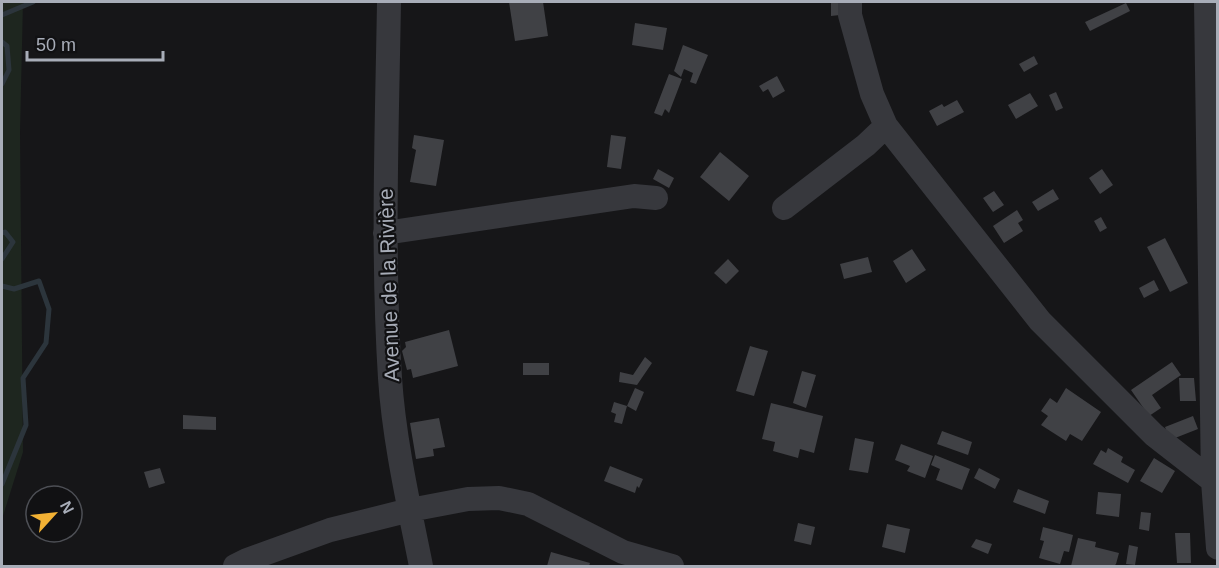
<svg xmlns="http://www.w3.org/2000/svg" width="1219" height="568" font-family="Arial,sans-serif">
  <rect width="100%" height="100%" fill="#161618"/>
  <path fill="#1e261f" d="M2 2H23L20 132 23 452 2 519Z"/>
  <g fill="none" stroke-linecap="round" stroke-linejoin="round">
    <path stroke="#2c353c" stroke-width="5" d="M2 15 33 2
      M2 42 7 46 9 70 2 84
      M2 233 5 232 13 242 2 259
      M2 286 14 289 39 281 49 309 46 343 23 378 26 425 2 484"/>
  </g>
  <path fill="#404145" d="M509 2H543L548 36 515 41Z
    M831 2H840V15L831 16Z
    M1126 3 1130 11 1090 31 1085 22Z
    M635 23 667 28 663 50 632 45Z
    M683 45 708 55 696 84 690 82 693 73 684 69 681 77 674 71Z
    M1034 56 1038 64 1024 72 1019 64Z
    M669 74 682 79 669 113 665 109 662 116 654 113Z
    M777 76 785 91 773 98 768 89 763 92 759 86Z
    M1056 92 1063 108 1056 111 1049 95Z
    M1030 93 1038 106 1016 119 1008 105Z
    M957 100 964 112 937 126 929 111 942 104 944 107Z
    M414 135 444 140 436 186 410 182 416 150 412 148Z
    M611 135 626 137 621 169 607 167Z
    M720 152 749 176 729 201 700 177Z
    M658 169 674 178 669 188 653 179Z
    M1102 169 1113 185 1100 194 1089 178Z
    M1053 189 1059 199 1038 211 1032 202Z
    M994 191 1004 205 993 212 983 198Z
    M1017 210 1023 220 1018 223 1023 231 1004 243 993 226Z
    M1101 217 1107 228 1100 232 1094 221Z
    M1165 238 1188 283 1170 292 1147 247Z
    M912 249 926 270 906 283 893 261Z
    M868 257 872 272 844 279 840 264Z
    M728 259 739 271 726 284 714 273Z
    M1154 280 1159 290 1144 298 1139 288Z
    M449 330 458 366 413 378 411 369 407 370 402 351 406 347 405 342Z
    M750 346 768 351 754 396 736 391Z
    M645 357 652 363 637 385 619 382 620 372 633 375Z
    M1172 362 1181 375 1152 395 1161 408 1149 416 1131 390Z
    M523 363H549V375H523Z
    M802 371 816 375 806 408 793 403Z
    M1179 378H1194L1196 401H1180Z
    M635 388 644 392 636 411 627 406Z
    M1066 388 1101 412 1082 441 1070 434 1066 441 1041 425 1048 416 1041 411 1050 398 1057 403Z
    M614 402 627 406 622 424 614 422 616 414 611 412Z
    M771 403 823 416 814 453 800 449 798 458 773 451 775 442 762 439Z
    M183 415 216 417V430L183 429Z
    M1193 416 1198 429 1170 440 1165 427Z
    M439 418 445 447 433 449 434 456 416 459 410 423Z
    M942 431 972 442 968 455 937 444Z
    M855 438 874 442 868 473 849 470Z
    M901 444 933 456 925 478 907 471 910 466 895 460Z
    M1108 448 1123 457 1121 462 1135 470 1128 483 1093 464 1101 450 1106 453Z
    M935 455 970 469 962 490 936 480 940 469 931 465Z
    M1154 458 1175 471 1162 493 1140 481Z
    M610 466 643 479 639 488 637 486 635 493 604 481Z
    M160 468 165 483 149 488 144 472Z
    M979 468 1000 479 995 489 974 478Z
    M1018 489 1049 501 1045 514 1013 502Z
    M1098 492 1121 494 1119 517 1096 514Z
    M1141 512 1151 513 1149 531 1139 529Z
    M798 523 815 527 811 545 794 541Z
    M887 524 910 529 905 553 882 547Z
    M1043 527 1073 535 1069 552 1064 551 1060 564 1039 558 1044 541 1040 540Z
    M1175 533H1190L1191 563H1177Z
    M1078 538 1096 542 1095 547 1119 553 1116 564 1114 566H1071Z
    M976 539 992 544 988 554 971 547Z
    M1129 545 1138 547 1135 565 1126 564Z
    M551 552 590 563 589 566H547Z"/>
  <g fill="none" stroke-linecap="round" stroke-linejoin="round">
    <path stroke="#37383d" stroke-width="24" d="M389 2C387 127 382 253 390 378 394 440 409 506 421 566
      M850 2V15L872 94 886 126 1040 321 1154 435 1213 481
      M1206 2 1213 481 1218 548
      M784 208 866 145 886 126
      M385 233 634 196 656 198
      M235 566 247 560 330 530 410 510 468 499 499 498 528 504 623 552 672 566"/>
  </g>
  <g text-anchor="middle" stroke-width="4.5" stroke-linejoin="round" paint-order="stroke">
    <g font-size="21" fill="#a8adb8" stroke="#111113">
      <text transform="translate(389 285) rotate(-92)" y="7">Avenue de la Rivière</text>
    </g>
  </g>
  <rect width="1219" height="568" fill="none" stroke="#a8adb8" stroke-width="6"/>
  <g transform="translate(54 514) rotate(63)"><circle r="28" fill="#111113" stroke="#4d4f55" stroke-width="1.5"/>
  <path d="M0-4.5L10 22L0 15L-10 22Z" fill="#f2b134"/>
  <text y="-9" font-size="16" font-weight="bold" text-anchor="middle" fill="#a8adb8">N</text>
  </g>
  <path d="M27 51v9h136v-9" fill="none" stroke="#a8adb8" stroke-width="3"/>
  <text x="36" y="51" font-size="18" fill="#a8adb8" stroke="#111113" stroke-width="4.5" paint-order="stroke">50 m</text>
</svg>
